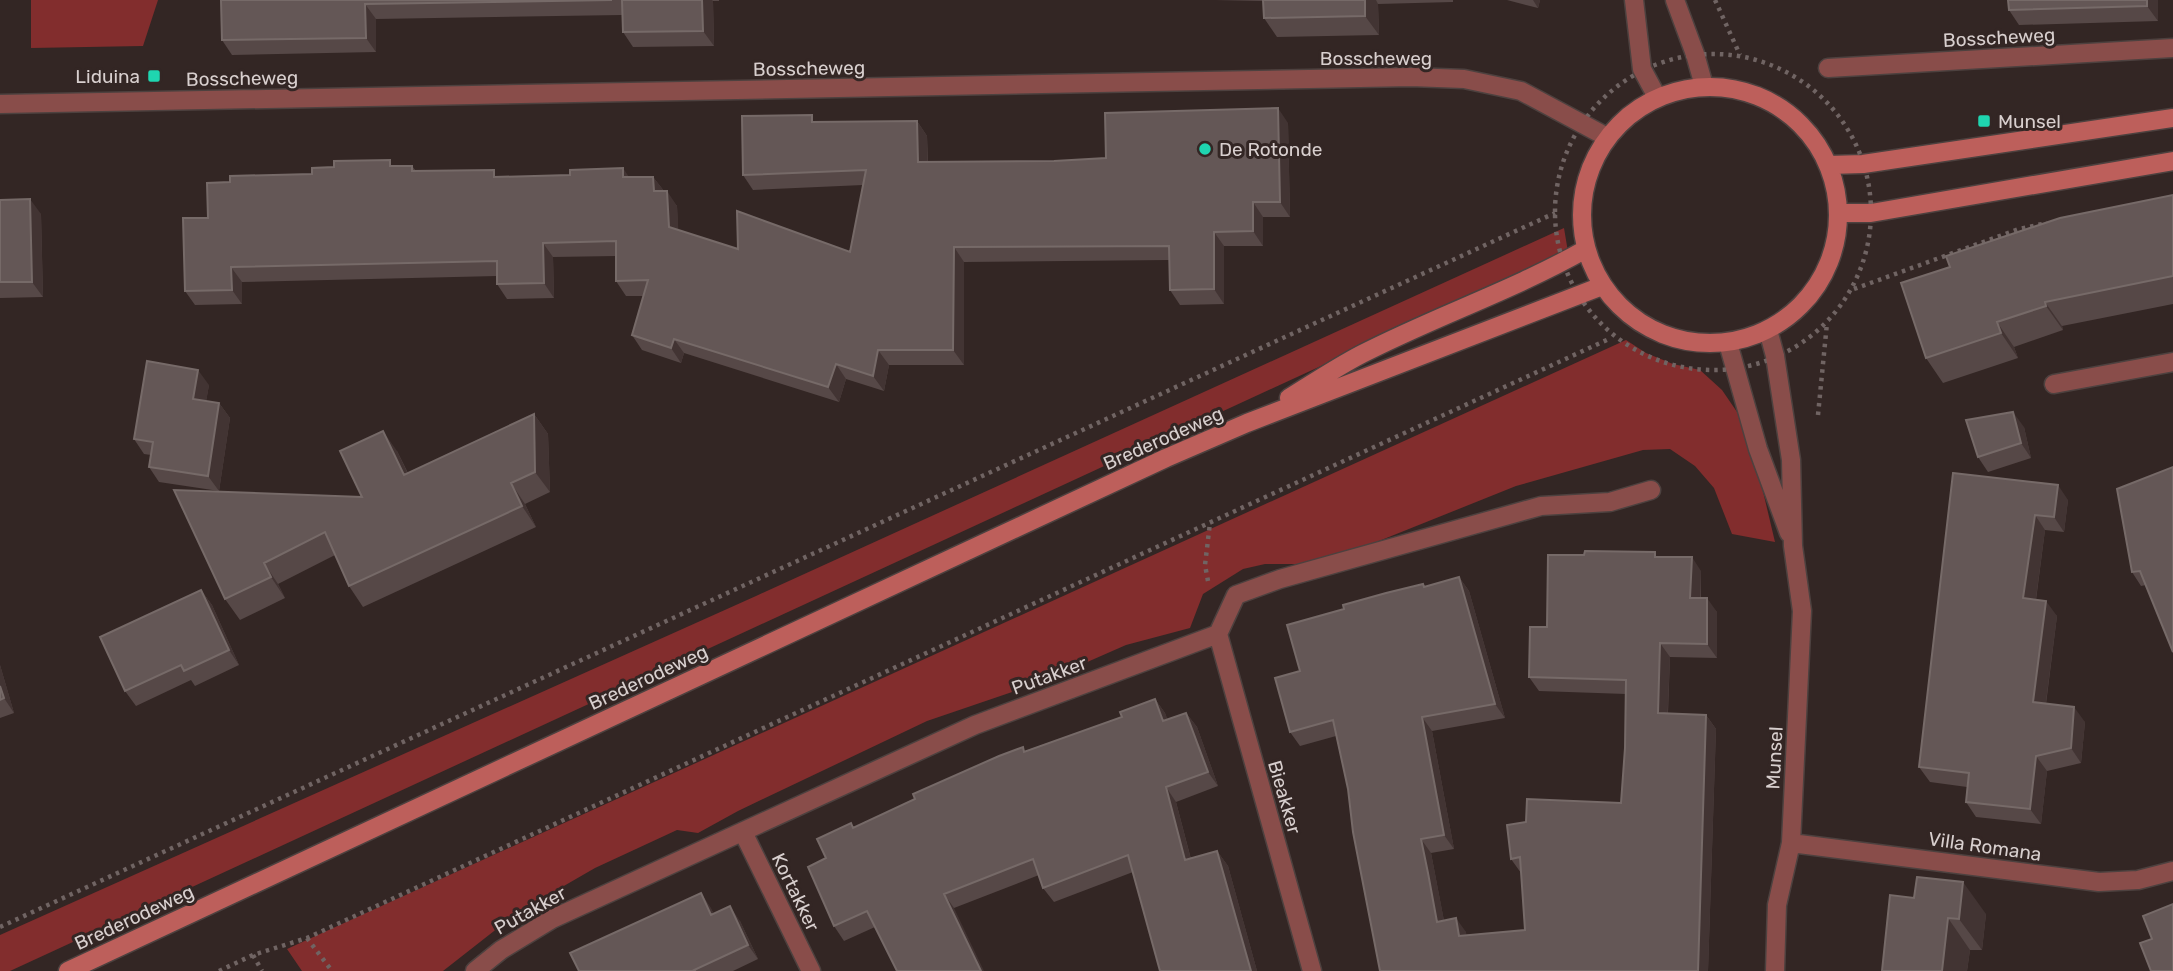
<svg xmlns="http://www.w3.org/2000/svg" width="2173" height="971" font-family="Rubik,sans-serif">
  <rect width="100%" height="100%" fill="#332624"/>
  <path fill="#822d2d" d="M31 0H158L143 46 31 48Z
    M1564 228 1568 252 10 971H0V935L756 596Z
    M1626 340 1646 353 1673 364 1700 370 1722 390 1748 428 1775 542 1732 534 1714 488 1695 466 1670 449 1643 450 1516 486 1359 549 1311 564H1265L1243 569 1203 594 1190 628 1126 645 1044 681 927 721 738 811 698 833 677 830 595 868 517 913 443 971H302L287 949Z"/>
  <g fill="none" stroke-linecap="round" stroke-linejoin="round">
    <defs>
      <path id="minor" d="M1828 68 2173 48
        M0 104 1411 77 1464 79 1521 91 1605 136
        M1768 330 1775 356 1791 460 1793 546 1802 611 1791 843 1777 905 1775 971
        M1728 343 1758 449 1789 533
        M2054 384 2173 362
        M1218 634 1312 971
        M743 832 811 971
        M1791 843 2099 882 2138 880 2173 871
        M475 971 501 950 552 919 975 725 1218 634 1236 595 1280 579 1541 506 1610 502 1651 490"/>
      <path id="tertiary" d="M1634 0 1642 69 1657 97
        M1675 0 1695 54 1704 86"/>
      <path id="secondary" d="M1582 215a128 128 0 1 1 256 0a128 128 0 1 1-256 0Z
        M1829 165 1863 164 2173 118
        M1839 213H1871L2173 161
        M1289 398C1313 383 1337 367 1362 354 1436 316 1514 290 1586 249
        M68 971 1166 458 1247 423 1602 286"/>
    </defs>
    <use href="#minor" stroke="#4d413f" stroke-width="21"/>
    <use href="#tertiary" stroke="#4d413f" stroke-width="21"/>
    <use href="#secondary" stroke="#4d413f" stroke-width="21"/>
    <path stroke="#706463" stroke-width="4.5" stroke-dasharray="3.5 5" stroke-linecap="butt" d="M1715 0 1740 55
      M1555 212a158 158 0 1 1 316 0a158 158 0 1 1-316 0Z
      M1854 289 2019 229 2047 223
      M1818 415 1827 323
      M1208 581 1205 565 1210 523
      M0 927 1555 213
      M307 938 332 971
      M253 955 262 971
      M219 971 253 955 307 938 1611 338"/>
    <use href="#minor" stroke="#894d4a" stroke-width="18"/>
    <use href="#tertiary" stroke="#894d4a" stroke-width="18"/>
    <use href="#secondary" stroke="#bd5f5b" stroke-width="18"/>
  </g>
  <path fill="#564847" d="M221 0H719V1H713L714 46 633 47 623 32 622 15 376 19V52L232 55 222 40Z
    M1215 0H1453V2L1378 4 1379 35 1277 37 1264 18 1263 1Z
    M1507 0H1540L1538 8Z
    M2158 0V21L2019 25 2009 10Z
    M917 121 927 136 928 161H1054L1106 158 1288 123 1290 217H1263V246H1224V304L1180 305 1170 290 1169 260 964 262V365H889L884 391 846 379 839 402 684 353 681 363 642 350 632 335 644 296H626L616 281V256L553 257 554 298 507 299 497 284V276L242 282V304L195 305 185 291 208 218 230 182 312 174 334 167 412 166 416 171 498 177H653L664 191 677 206 678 230 738 249 850 252 863 185 753 190 743 175 818 122Z
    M2173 195V304L2062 326 2063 330 2014 347 2018 358 1943 383 1926 358Z
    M0 200 41 214 43 297 0 298Z
    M209 385 206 401 219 403 230 418 219 491 159 482 149 467 151 455 144 454 134 439Z
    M534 414 548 434 550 492 525 504 536 527 363 607 349 586 335 555 278 584 285 598 240 620 225 599 174 490 362 497 397 451 408 473Z
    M2024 427 2031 458 1988 472 1978 457Z
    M1953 473 2068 500 2064 532 2045 530 2036 600 2057 616 2046 704 2085 722 2081 763 2047 771 2041 824 1976 817 1966 802 1967 787 1930 782 1919 767Z
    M2117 489 2146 585 2141 586 2132 572Z
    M1658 557 1701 571V598L1717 612V658L1670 657 1668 713 1706 715 1716 729 1708 971H1380L1348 789 1336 736 1300 746 1290 732 1300 671 1344 609 1423 584 1425 587 1459 577 1469 591 1505 718 1432 731 1454 849 1431 853 1444 921 1466 932V935L1525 930 1521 873 1511 859 1526 822 1621 803 1625 748 1626 694 1539 691 1529 677 1547 627Z
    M201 590 212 605 239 665 195 686 191 680 136 706 125 691Z
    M0 665 14 713 0 718Z
    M1155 699 1165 713 1167 719 1186 713 1197 727 1218 786 1176 802 1191 859 1217 851 1228 866 1257 971H1160L1133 872 1054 902 1043 888 1039 875 954 908 875 927 844 941 834 926 826 858 854 828 1025 751 1122 717Z
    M701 893 714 914 740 921 758 959 733 971H579Z
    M1914 898 1986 914 1982 950H1970L1967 971H1882Z"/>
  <path fill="#423433" d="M702 0H712L713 1 714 46 703 31Z
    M1365 0H1376L1378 4 1379 35 1365 16Z
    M1533 0H1540L1538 8Z
    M2147 0H2158V21L2147 6Z
    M365 4 376 19V52L366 38Z
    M1278 108 1288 123 1290 217 1280 202Z
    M917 121 927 136 928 176 918 162Z
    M623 168 633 183 623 177Z
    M653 177 664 191H654Z
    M667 191 677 206 679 241 669 227Z
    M30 199 41 214 43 297 32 282Z
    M1253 202 1263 217V246L1253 231Z
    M1214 232 1224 246V304L1214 289Z
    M543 243 553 257 554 298 544 283Z
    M954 247 964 262V365L953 350Z
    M231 267 242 282V304L232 290Z
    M2045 302 2062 326 2063 330 2046 306Z
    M1997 322 2014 347 2018 358 2001 333Z
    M674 339 684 353 681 363 671 348Z
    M878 350 889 365 884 391 873 376Z
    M836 364 846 379 839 402 828 387Z
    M198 370 209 385 204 414 193 399Z
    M219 403 230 418 219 491 208 476Z
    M2013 412 2024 427 2031 458 2021 443Z
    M534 414 548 434 550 492 535 472Z
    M383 431 397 451 418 495 404 475Z
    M511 483 525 504 536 527 522 506Z
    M2058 485 2068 500 2064 532 2054 517Z
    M2035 515 2045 530 2034 613 2023 598Z
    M1692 557 1701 571 1700 612 1690 598Z
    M264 563 278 584 285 598 271 577Z
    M1459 577 1469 591 1505 718 1495 704Z
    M201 590 212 605 239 665 229 650Z
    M1707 598 1717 612V658L1707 644Z
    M2046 601 2057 616 2044 717 2033 702Z
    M1660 643 1670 657 1667 727 1658 713Z
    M0 665 14 713 4 698 0 686Z
    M1155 699 1165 713 1174 735 1163 721Z
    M2074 707 2085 722 2081 763 2071 748Z
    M1186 713 1197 727 1218 786 1208 772Z
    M1706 715 1716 729 1708 971H1698Z
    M1422 717 1432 731 1454 849 1444 835Z
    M2036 756 2047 771 2041 824 2030 809Z
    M1166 787 1176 802 1195 875 1185 860Z
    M1421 839 1431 853 1447 936 1437 922Z
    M1217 851 1228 866 1257 971H1251Z
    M1963 882 1986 914 1982 950 1959 919Z
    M701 893 711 908 721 930 711 915Z
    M944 894 954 908 984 971H981Z
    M730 906 740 921 758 959 748 945Z
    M1456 918 1466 932 1469 950 1459 936Z
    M1948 918 1970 950 1967 971H1942Z"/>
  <path fill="#645756" stroke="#766a68" stroke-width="2" d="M221 0H612L365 4 366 38 222 40Z
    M622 0H702L703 31 623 32Z
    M1263 0H1365V16L1264 18Z
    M2008 0H2147V6L2009 10Z
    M1278 108 1280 202H1253V231L1214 232V289L1170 290 1169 246 954 247 953 350H878L873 376 836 364 828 387 674 339 671 348 632 335 648 280 616 281V241L543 243 544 283 497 284V261L231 267 232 290 185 291 183 218H208L207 183 230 182V176L312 174V168L334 167V161L390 160V166H412V171L494 170V177L570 175V170L623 168V177H653L654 191H667L669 227 738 249 737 211 850 252 866 170 743 175 742 116 812 115V122L917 121 918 162 1054 161 1106 158 1105 113Z
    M2173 195V276L2045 302 2046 306 1997 322 2001 333 1926 358 1901 283 1950 267 1946 256 2060 218Z
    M30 199 32 282H0V200Z
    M147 361 198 370 193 399 219 403 208 476 149 467 153 442 134 439Z
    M2013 412 2021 443 1978 457 1966 420Z
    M534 414 535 472 511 483 522 506 349 586 325 532 264 563 271 577 225 599 174 490 362 497 340 451 383 431 404 475Z
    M2173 467V652L2140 571 2132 572 2117 489Z
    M1953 473 2058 485 2054 517 2035 515 2023 598 2046 601 2033 702 2074 707 2071 748 2036 756 2030 809 1966 802 1969 773 1919 767Z
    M1585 551 1655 552V557H1692L1690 598H1707V644L1660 643 1658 713 1706 715 1698 971H1380L1353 832 1348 789 1333 720 1290 732 1275 678 1300 671 1287 625 1344 609 1343 605 1386 593 1423 584 1424 587 1459 577 1495 704 1422 717 1444 835 1421 839 1428 873 1437 922 1456 918 1459 936 1525 930 1520 857 1511 859 1507 825 1526 822 1527 799 1621 803 1625 748 1626 680 1529 677 1530 627H1547L1548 555H1584Z
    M201 590 229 650 184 671 181 665 125 691 100 637Z
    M0 686 4 698 0 700Z
    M1155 699 1163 721 1186 713 1208 772 1166 787 1185 860 1217 851 1251 971H1160L1128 855 1043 888 1033 859 944 894 981 971H897L867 911 834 926 808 867 826 858 817 839 851 823 853 828 915 799 913 794 999 756 1023 747 1024 752 1122 717 1120 712Z
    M1917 877 1963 882 1959 919 1948 918 1942 971H1882L1890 895 1914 898Z
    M701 893 711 915 730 906 748 945 694 970 695 971H579L570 953Z
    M2173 904V971H2151L2140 943 2152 939 2143 916Z"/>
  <g fill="#1fd5b0" stroke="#332624" stroke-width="2.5">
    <rect x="147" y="69" width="14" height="14" rx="3.5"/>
    <rect x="1977" y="114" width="14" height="14" rx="3.5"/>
    <circle cx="1205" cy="149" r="7"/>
  </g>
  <g text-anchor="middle" stroke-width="6" stroke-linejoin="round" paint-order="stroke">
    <g font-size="19" fill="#d8cfce" stroke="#332624">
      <text transform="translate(1999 37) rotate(-3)" y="7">Bosscheweg</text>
      <text x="1376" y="65">Bosscheweg</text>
      <text transform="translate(809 68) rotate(-1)" y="7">Bosscheweg</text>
      <text transform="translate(242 78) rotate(-1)" y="7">Bosscheweg</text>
      <text transform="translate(1163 438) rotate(-24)" y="7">Brederodeweg</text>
      <text transform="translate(1049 675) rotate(-20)" y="7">Putakker</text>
      <text transform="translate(648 677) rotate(-25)" y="7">Brederodeweg</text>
      <text transform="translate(1774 758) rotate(-87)" y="7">Munsel</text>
      <text transform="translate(1285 797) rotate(74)" y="7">Bieakker</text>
      <text transform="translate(1985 846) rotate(8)" y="7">Villa Romana</text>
      <text transform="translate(796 892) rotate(64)" y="7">Kortakker</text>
      <text transform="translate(530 910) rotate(-29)" y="7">Putakker</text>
      <text transform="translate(134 917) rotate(-25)" y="7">Brederodeweg</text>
    </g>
    <g font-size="19" fill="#d8cfce" stroke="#332624" text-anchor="start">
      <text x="140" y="83" text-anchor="end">Liduina</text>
      <text x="1998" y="128">Munsel</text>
      <text x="1219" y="156">De Rotonde</text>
    </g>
  </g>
</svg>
